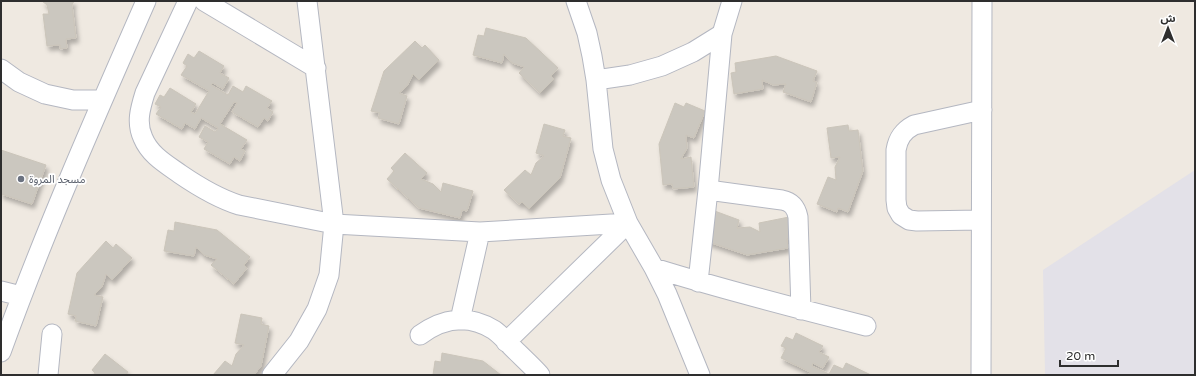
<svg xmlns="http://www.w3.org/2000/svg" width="1196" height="376" font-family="'Varela Round','Noto Sans Arabic',sans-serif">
  <defs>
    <filter id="shadow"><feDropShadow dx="2.5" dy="4.5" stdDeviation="2" flood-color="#0004"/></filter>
  </defs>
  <rect width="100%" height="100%" fill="#efe9e1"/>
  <path fill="#e3e1e8" d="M1195 170V375H1045L1043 270Z"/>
  <path fill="#cbc7bf" stroke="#cbc5ba" filter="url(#shadow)" d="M42 1H74L72 5 76 38 66 39 67 48 60 49V45L47 46 43 14H49L47 5Z
    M486 28 526 38 558 68 551 76 554 79 540 93 519 73 524 67 512 63 504 54 502 63 473 55 478 35 484 36Z
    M415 41 422 48 425 45 439 60 419 80 413 74 407 86 399 93 407 96 399 124 378 118 380 113 371 111 384 71Z
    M199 51 224 66 220 73 229 78 223 89 213 83 211 85 228 95 233 86 243 92 246 86 272 101 267 108 273 112 268 121 264 118 258 127 232 112 237 103 234 102 220 124 247 140 241 149 245 151 240 161 234 157 230 164 204 149 208 142 199 137 205 126 215 132 218 128 201 118 195 129 185 123 182 129 156 114 161 107 155 104 160 95 164 97 170 88 196 104 191 112 195 114 209 91 181 75 187 66 183 63 188 54 194 58Z
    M776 56 817 71 813 81 817 82 811 102 783 92 786 84 773 85 762 80 763 89 734 94 731 73 736 72 735 63Z
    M675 103 684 107 686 103 705 111 694 138 686 135 687 148 681 159 691 157 694 187 673 189 672 184 663 185 659 144Z
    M544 124 565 130 563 136 571 138 560 178 529 209 522 202 519 204 504 190 525 170 531 175 536 163 544 156 536 153Z
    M848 125 849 131 858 130 863 171 848 212 838 208 837 212 817 204 828 177 836 180 835 167 840 157 831 158 827 128Z
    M1 150 46 165 32 204 1 194Z
    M405 153 427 173 421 179 433 184 441 192 443 183 473 191 467 211 462 210 460 218 419 208 387 179 394 171 391 168Z
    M712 210 739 220 737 228 750 227 760 232 759 223 789 217 792 238 787 239 788 248 747 255 706 241Z
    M175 222 217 230 250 257 244 265 247 268 234 284 211 265 217 259 204 255 196 247 194 256 164 251 168 230 174 231Z
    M106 241 113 248 116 244 132 258 112 280 106 274 102 287 94 295 103 297 96 326 75 321 76 316 68 314 77 273Z
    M241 314 262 318 261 324 269 326 261 366 254 375H213L225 361 232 366 236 354 244 345 235 343Z
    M796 333 823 346 819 352 829 357 823 368 813 363 812 366 829 374 834 365 843 369 846 363 871 375H808L810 372 781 358 786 348 781 346 786 337 793 340Z
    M442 353 483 361 501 375H433L435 361 441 362Z
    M105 354 128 372 125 375H94L95 373 92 370Z"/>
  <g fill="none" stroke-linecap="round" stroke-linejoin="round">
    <defs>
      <path id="minor" d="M188 1 145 93C140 109 136 123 143 138 150 155 166 164 180 174 199 187 217 198 239 205L334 224 480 232 628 223
        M204 1 316 68
        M576 1 587 33 592 56 596 80 603 149 611 180 628 223 654 268 667 294 700 375
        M1 69 19 82 45 94 73 100H102
        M596 80 630 75 662 66 693 52 722 34
        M708 190 782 200C792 202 796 207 798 217L801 310
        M981 220 917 221 909 220 901 215 897 208 896 200V150C898 138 903 131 914 125L982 110
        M654 268C724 290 795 308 866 326
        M698 282 708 190 722 34 732 1
        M1 291 21 296
        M460 320 480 232
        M420 335C443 318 469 314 494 330 501 335 508 343 514 349 523 358 532 366 540 375
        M506 342 628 223
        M1 352C44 233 95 117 146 1
        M48 375 52 334
        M272 375 299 341 317 309 329 275 334 224 307 1
        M981 375 982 1"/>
    </defs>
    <use href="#minor" stroke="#b4b7c1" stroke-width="21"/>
    <use href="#minor" stroke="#fff" stroke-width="19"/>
  </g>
  <circle fill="#6b7280" stroke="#fff" stroke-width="1.5" cx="21" cy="179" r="4"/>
  <g text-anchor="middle" stroke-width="3.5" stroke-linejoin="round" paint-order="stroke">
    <g font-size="11" fill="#5b616d" stroke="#fff" text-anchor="start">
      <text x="29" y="183">مسجد المروة</text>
    </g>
  </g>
  <rect width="1196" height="376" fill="none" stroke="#2e2e2e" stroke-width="4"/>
  <g transform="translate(1168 28)" stroke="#ffffff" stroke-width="3" paint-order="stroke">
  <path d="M0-3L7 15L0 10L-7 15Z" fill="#2e2e2e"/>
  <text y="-6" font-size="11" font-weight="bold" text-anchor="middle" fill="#2e2e2e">ش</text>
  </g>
  <path d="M1060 360v6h58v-6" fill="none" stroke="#2e2e2e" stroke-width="2"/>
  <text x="1066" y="360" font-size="12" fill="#2e2e2e" stroke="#ffffff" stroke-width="3" paint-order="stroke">20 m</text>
</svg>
